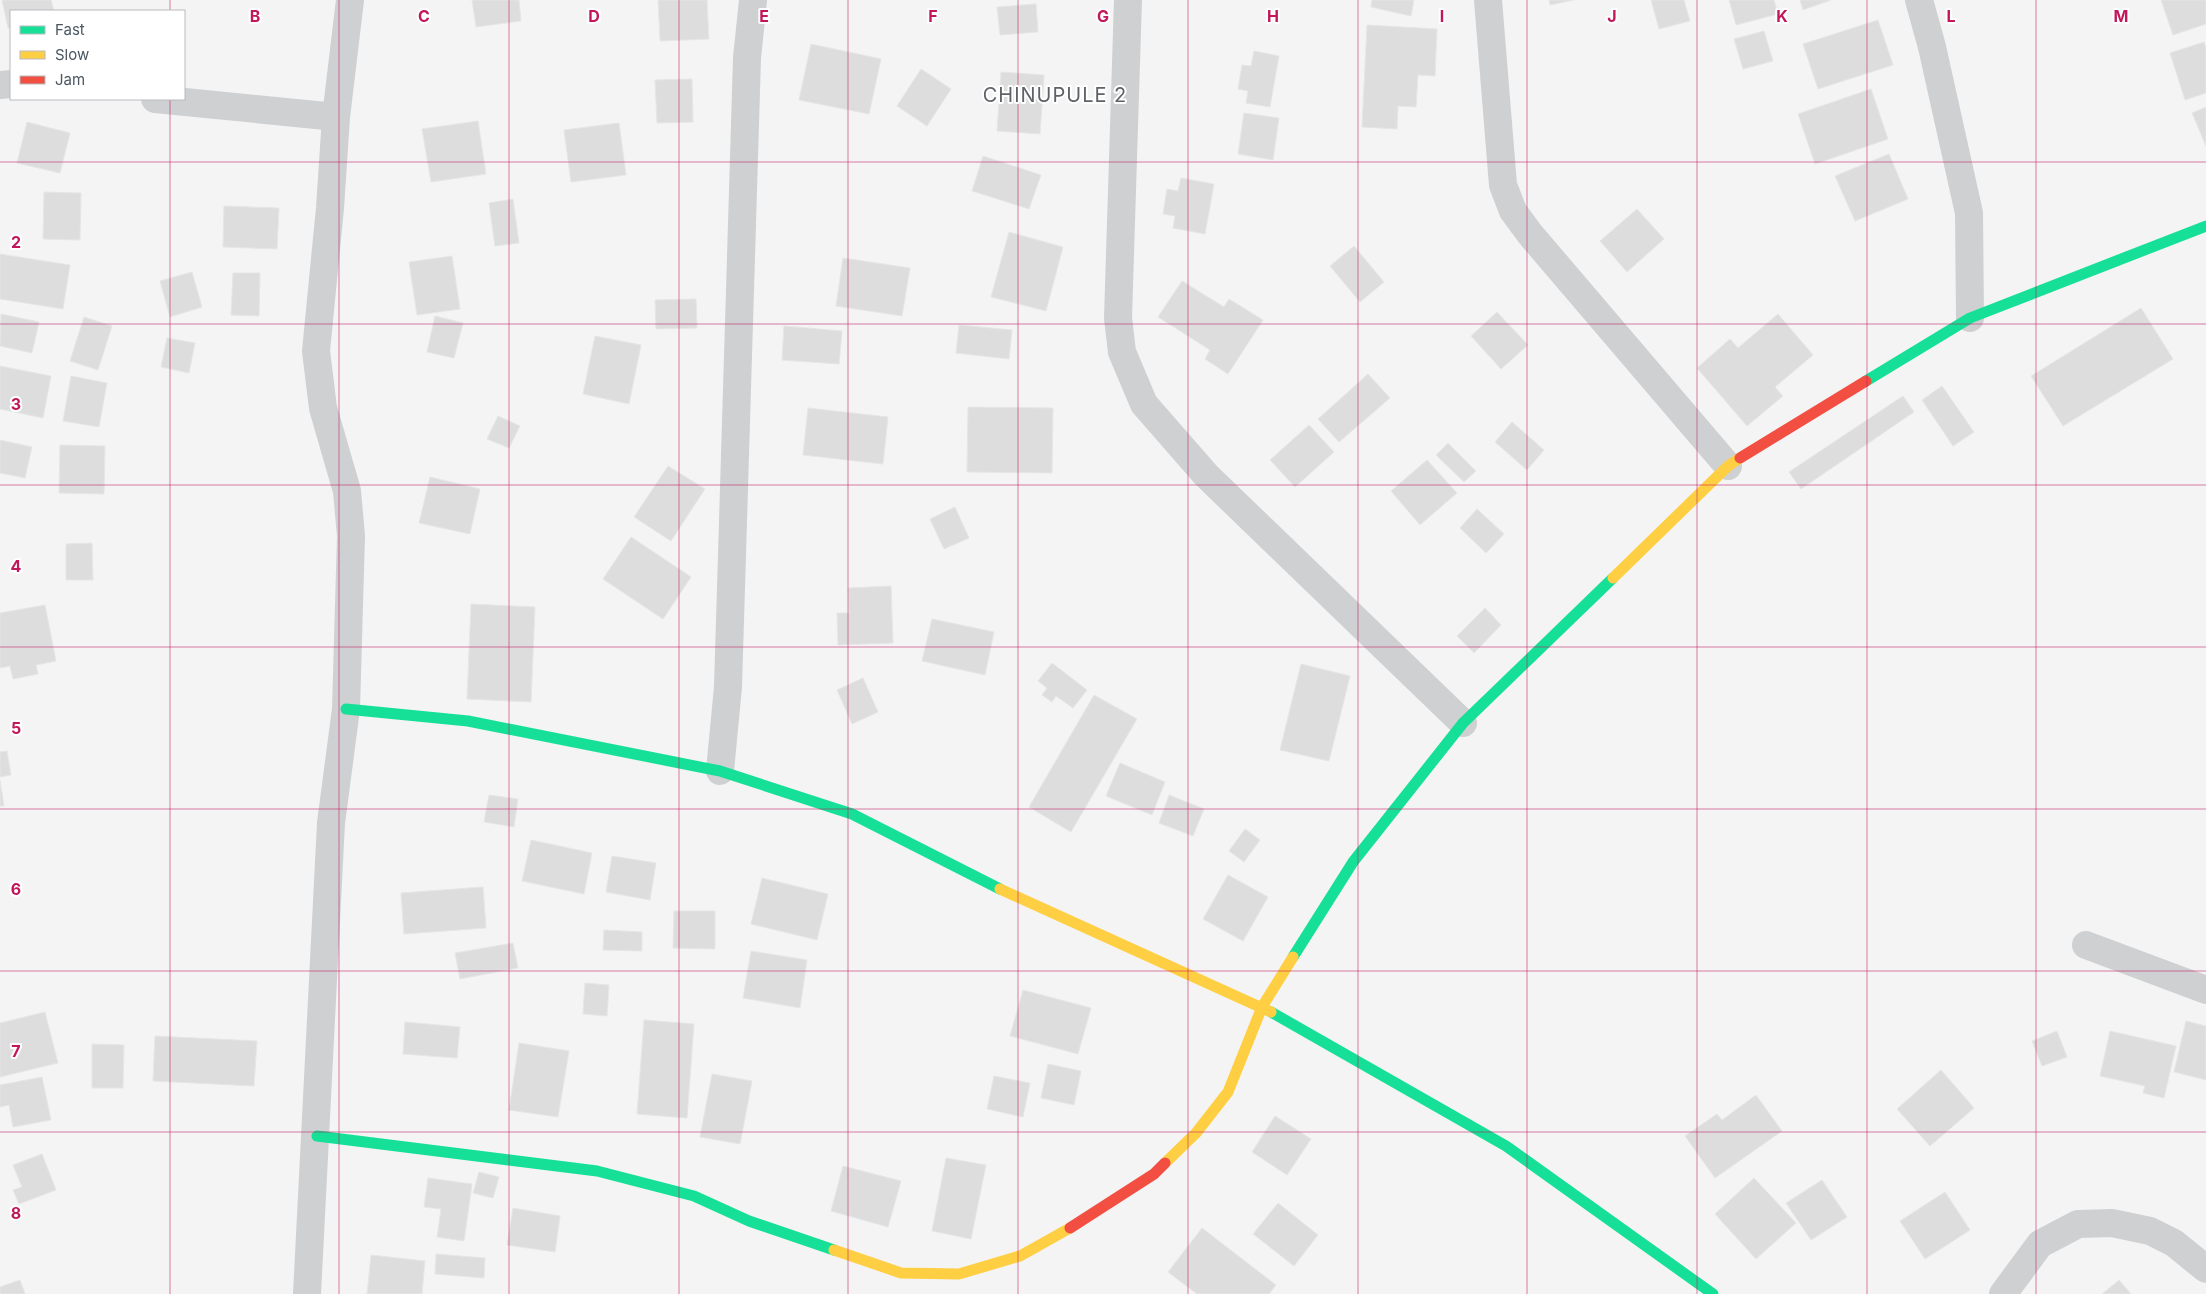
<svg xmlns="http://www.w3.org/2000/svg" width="2206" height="1294" font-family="Inter,sans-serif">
  <rect width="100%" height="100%" fill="#f4f4f4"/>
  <path fill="#ddddde" stroke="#e5e6e7" d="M2 0H51L54 11H11V28H8Z
    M472 0H519L521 21 476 27Z
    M658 0H707L709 39 660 41Z
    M1372 0H1414L1411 16 1371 7Z
    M1549 0H1574L1550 5Z
    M1651 0H1684L1690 21 1659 29Z
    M1729 0H1774L1778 14 1736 25Z
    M1800 0H1831L1803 10Z
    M2161 0H2206V24L2173 35Z
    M1036 4 1038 32 1000 35 997 7Z
    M1878 20 1893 65 1818 89 1803 44Z
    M1367 25 1437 29 1435 76 1418 75 1416 107 1398 106 1397 129 1362 127Z
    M1764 31 1773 61 1743 69 1734 39Z
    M2204 42 2206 48V93L2185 100 2170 53Z
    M811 44 881 59 869 114 799 100Z
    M1254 51 1279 56 1270 107 1246 103 1248 91 1238 89 1242 65 1251 66Z
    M921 69 951 89 927 126 897 106Z
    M1001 72 1044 75 1040 134 997 131Z
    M692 79 693 122 657 123 655 80Z
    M1871 89 1888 139 1815 164 1798 114Z
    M2206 107V146L2192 113Z
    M1244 113 1279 118 1273 160 1238 154Z
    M478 121 486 174 431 182 422 129Z
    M27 122 70 133 60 173 17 163Z
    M619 123 626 175 571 182 564 130Z
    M1889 154 1908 199 1855 221 1835 176Z
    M983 156 1041 175 1029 209 972 191Z
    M1181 178 1214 184 1205 234 1173 228 1175 216 1163 214 1167 189 1178 191Z
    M44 192 81 193 80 240 43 239Z
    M513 199 519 243 495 246 489 203Z
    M224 206 279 208 277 249 223 247Z
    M1637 209 1664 239 1627 272 1600 241Z
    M1009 232 1063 247 1046 311 991 297Z
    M1354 246 1384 282 1360 302 1330 266Z
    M0 254 70 265 63 309 0 299Z
    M452 256 460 309 417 315 409 262Z
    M843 258 910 268 902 316 836 306Z
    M192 272 202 307 170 317 160 281Z
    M233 273H260L259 316 231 315Z
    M1182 281 1224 307 1229 299 1263 320 1228 374 1205 359 1210 350 1158 317Z
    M696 299 697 328 656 329 655 300Z
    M2141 308 2173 359 2063 426 2031 376Z
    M1497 312 1528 345 1501 369 1471 336Z
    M1 314 39 322 32 353 0 346Z
    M1778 314 1813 355 1775 387 1783 396 1747 426 1697 368 1730 339 1738 348Z
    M435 316 463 323 454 358 427 352Z
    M84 317 112 326 98 370 70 361Z
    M959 325 1012 330 1009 359 956 353Z
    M784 326 842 331 839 364 782 360Z
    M595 336 641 345 629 404 583 394Z
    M167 338 195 343 189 373 161 367Z
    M0 366 51 376 43 418 0 409Z
    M1368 374 1390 398 1339 442 1318 419Z
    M71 376 107 383 99 427 63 421Z
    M1942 386 1974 432 1953 446 1922 400Z
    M1903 396 1914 412 1801 489 1789 472Z
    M968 407 1053 408 1052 473 967 472Z
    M808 408 888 417 883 464 803 455Z
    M498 416 520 426 509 448 487 439Z
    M1512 422 1544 450 1527 470 1495 442Z
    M1309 425 1334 452 1295 487 1270 460Z
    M0 440 32 447 25 478 0 473Z
    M1448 443 1476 471 1464 482 1436 455Z
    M60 445 105 446 104 494 59 493Z
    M1427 460 1457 493 1420 525 1391 491Z
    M668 466 705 489 671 541 634 517Z
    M430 477 480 489 470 534 419 523Z
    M955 507 969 538 944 549 930 519Z
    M1477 509 1504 534 1486 553 1460 528Z
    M631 537 691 577 663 619 603 579Z
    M92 543 93 580H66V544Z
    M891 586 893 643 838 645 837 613H849L848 588Z
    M471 604 535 607 531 702 467 699Z
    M45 605 56 661 36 665 38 674 13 679 10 666 0 668V613Z
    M1485 608 1501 625 1474 653 1457 636Z
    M932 619 994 632 985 675 922 661Z
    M1052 663 1087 690 1073 708 1056 696 1052 702 1042 695 1047 688 1038 681Z
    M1301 664 1350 676 1329 761 1280 750Z
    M863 678 878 712 852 724 837 690Z
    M1094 695 1137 719 1071 832 1029 807Z
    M7 751 11 775 0 777V752Z
    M1120 763 1165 782 1152 815 1106 796Z
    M0 780 4 806H0Z
    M489 795 518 799 514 827 484 822Z
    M1169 795 1204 809 1193 836 1159 823Z
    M1245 829 1260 840 1244 862 1229 851Z
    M531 840 592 853 584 894 522 881Z
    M612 856 656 863 650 900 606 892Z
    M1228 875 1268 897 1243 941 1203 919Z
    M762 878 828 894 817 940 751 924Z
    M483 887 486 928 404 934 401 893Z
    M674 911H715V949L673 948Z
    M604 930 642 932V951L603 950Z
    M513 943 518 968 460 979 455 953Z
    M751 951 807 960 800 1008 743 998Z
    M585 983 609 985 607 1016 583 1014Z
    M1023 990 1091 1008 1078 1054 1010 1036Z
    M45 1012 58 1063 0 1077V1023Z
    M644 1020 694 1024 687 1118 637 1114Z
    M2186 1021 2206 1026V1080L2174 1072Z
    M405 1022 460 1027 457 1058 403 1054Z
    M2057 1031 2067 1057 2042 1066 2032 1041Z
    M2110 1031 2176 1046 2164 1098 2143 1093 2145 1086 2100 1076Z
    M155 1036 257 1041 254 1086 153 1081Z
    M519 1043 569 1051 558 1117 509 1110Z
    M92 1044 124 1045 123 1088H92Z
    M1048 1064 1081 1071 1074 1105 1041 1098Z
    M1941 1070 1974 1108 1930 1146 1897 1109Z
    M712 1074 752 1081 740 1144 700 1137Z
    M994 1076 1030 1083 1023 1117 987 1109Z
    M42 1077 51 1120 13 1127 9 1105 0 1107V1085Z
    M1756 1095 1782 1131 1715 1178 1685 1136 1717 1114 1722 1120Z
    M1275 1116 1311 1139 1287 1175 1252 1152Z
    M42 1154 56 1190 19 1204 13 1190 22 1187 13 1165Z
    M946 1158 986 1165 971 1239 932 1231Z
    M843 1166 901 1181 888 1227 831 1211Z
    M479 1172 499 1177 493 1198 473 1193Z
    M428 1178 472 1184 464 1241 437 1237 441 1209 424 1207Z
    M1754 1178 1796 1223 1756 1259 1715 1214Z
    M1822 1180 1847 1217 1811 1240 1786 1203Z
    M1945 1192 1970 1230 1925 1259 1900 1221Z
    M1278 1203 1318 1235 1294 1266 1253 1234Z
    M513 1208 560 1216 555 1252 507 1245Z
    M1202 1228 1276 1285 1269 1294H1197L1168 1272Z
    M436 1254 485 1258 484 1278 435 1274Z
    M371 1255 425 1261 422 1294H367Z
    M20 1280 25 1294H0V1287Z
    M2119 1280 2131 1294H2102Z"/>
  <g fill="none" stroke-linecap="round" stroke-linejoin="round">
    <path stroke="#ced0d2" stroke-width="28" d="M1128 0 1118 318 1122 352 1144 404 1206 475 1463 723
      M1488 0 1503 185 1513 211 1530 234 1728 466
      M1919 0 1932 47 1969 213 1970 318
      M0 85 11 84
      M155 99 336 117
      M720 771 728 687 747 58 753 0
      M2086 945 2206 990
      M307 1294 331 823 346 709 351 536 347 491 323 408 316 351 330 208 336 117 350 0
      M2003 1294 2040 1244 2078 1224 2112 1223 2150 1231 2174 1243 2206 1269"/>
    <path stroke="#16e098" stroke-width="11" d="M1866 381 1970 318 2206 226
      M346 709 468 721 720 771 852 814 1000 889
      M1293 957 1353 862 1463 723 1613 578
      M1271 1012 1506 1146 1713 1294
      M317 1136 597 1171 694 1196 749 1221 834 1250"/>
    <path stroke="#ffcf43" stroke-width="11" d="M1613 578 1728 466 1740 458
      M1000 889 1271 1012
      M1165 1163 1196 1133 1228 1092 1262 1007 1293 957
      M834 1250 901 1273 959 1274 1020 1256 1070 1228"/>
    <path stroke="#f24e42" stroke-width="11" d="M1740 458 1866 381
      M1070 1228 1154 1174 1165 1163"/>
  </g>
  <path fill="none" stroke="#c2185b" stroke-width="1" stroke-opacity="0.55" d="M170 0V11M339 0V1294M509 0V1294M679 0V1294M848 0V1294M1018 0V1294M1188 0V1294M1358 0V1294M1527 0V1294M1697 0V1294M1867 0V1294M2036 0V1294M170 99V1294M0 162H2206M0 324H2206M0 485H2206M0 647H2206M0 809H2206M0 971H2206M0 1132H2206"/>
  <g text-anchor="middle" stroke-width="4" stroke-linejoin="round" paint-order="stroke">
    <g font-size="20" letter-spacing="1" fill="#5f6368" stroke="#fff">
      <text x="1055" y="102">CHINUPULE 2</text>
    </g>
  </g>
  <g font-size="16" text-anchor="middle" font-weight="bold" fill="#c2185b" stroke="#fff" stroke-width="4" stroke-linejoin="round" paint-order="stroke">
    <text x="255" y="22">B</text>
    <text x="424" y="22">C</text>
    <text x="594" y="22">D</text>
    <text x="764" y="22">E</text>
    <text x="933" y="22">F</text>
    <text x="1103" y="22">G</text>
    <text x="1273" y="22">H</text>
    <text x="1442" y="22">I</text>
    <text x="1612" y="22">J</text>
    <text x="1782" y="22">K</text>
    <text x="1951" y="22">L</text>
    <text x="2121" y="22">M</text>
    <text x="16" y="248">2</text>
    <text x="16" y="410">3</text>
    <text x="16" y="572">4</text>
    <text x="16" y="734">5</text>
    <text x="16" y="895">6</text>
    <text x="16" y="1057">7</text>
    <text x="16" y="1219">8</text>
  </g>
  <rect x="10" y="10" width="175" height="90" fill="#ffffff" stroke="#b7bbc0"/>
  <rect x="20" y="26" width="25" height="8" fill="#16e098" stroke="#b7bbc0"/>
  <text x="55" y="35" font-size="15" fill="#4a5661">Fast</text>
  <rect x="20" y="51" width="25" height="8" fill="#ffcf43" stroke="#b7bbc0"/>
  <text x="55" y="60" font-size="15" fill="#4a5661">Slow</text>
  <rect x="20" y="76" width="25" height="8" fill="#f24e42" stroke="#b7bbc0"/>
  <text x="55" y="85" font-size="15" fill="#4a5661">Jam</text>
</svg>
